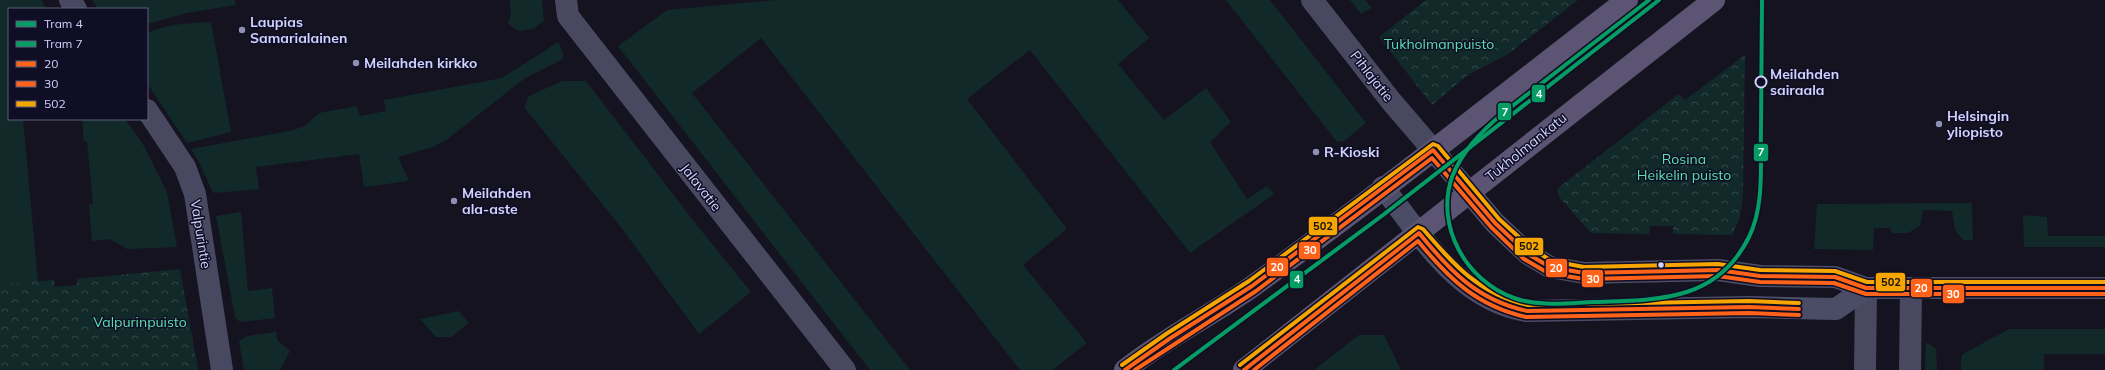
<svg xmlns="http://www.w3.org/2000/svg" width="2105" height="370" font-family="Mulish,sans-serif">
  <defs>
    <pattern id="park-crowns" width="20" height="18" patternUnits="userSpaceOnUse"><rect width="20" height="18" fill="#112a29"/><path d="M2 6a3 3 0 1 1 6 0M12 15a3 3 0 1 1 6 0" fill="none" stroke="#334849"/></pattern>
  </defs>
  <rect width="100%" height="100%" fill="#14131f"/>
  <path fill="#112a29" d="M0 0H41L47 9H9V119H23L38 282 54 280 55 287 77 285V279L95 277 0 316Z
    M92 0H235V5L187 13 147 24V9H98Z
    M510 0H542L544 21 533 29 519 31 509 25 508 21 511 15Z
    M776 0H1118L1149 38 1118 64 1164 120 1206 88 1231 122 1210 142 1247 199 1267 186 1274 194 1190 253 1030 50 967 99 1067 229 1023 265 1087 343 1052 370H1020L761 38 692 93 910 370H870L618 46 667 10Z
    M1226 0H1270L1366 123 1344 141 1337 142Z
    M1350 0H1365L1372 8 1361 14Z
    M211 22 231 132 187 143 147 83V33C165 24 191 23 211 22Z
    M558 42 564 55 561 60 525 78 449 138 433 147 398 157 409 181 364 187 359 154 256 167 259 189 215 193 212 191 199 162 191 149 294 130 306 125 319 113 357 106 360 116 386 111 384 100 502 78Z
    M562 81H586L696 224 751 292 699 334 623 230 524 107 529 96Z
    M82 119H125L144 146 167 192 177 247 127 249 110 239 92 241 89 205 93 204 87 141H84Z
    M1972 203 1973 240H1963L1955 230 1952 211 1923 210 1920 226 1908 233H1892L1890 228H1874L1873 250 1814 249 1817 204Z
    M241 212 248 291 272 288 275 318 240 322 235 317 216 216Z
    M2023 215 2047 217 2048 236H2105V247H2024Z
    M459 311 469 323 451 337H436L420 319Z
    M2009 329H2105V354H2044V370H1961V359L1963 354Z
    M276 332 278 341 290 351 280 370H244L239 341 247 336Z
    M1359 335H1384L1401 370H1314Z
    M1926 342 1936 349 1937 370H1925Z"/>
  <path fill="url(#park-crowns)" d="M1426 0H1578L1508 54 1468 75 1432 105 1379 37Z
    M1745 55 1743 195 1740 217 1732 235 1673 234V226H1650L1649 234 1591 233 1559 197 1557 189 1676 96 1679 94 1685 100Z
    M180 269 198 370H0V285L54 280 55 287 77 285V279Z"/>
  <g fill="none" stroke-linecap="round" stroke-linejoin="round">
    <path stroke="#484960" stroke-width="22" d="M70 0 76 9
      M566 0 568 16 845 370
      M1312 0 1391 101 1433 150
      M147 110 185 167 195 194 222 370
      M1865 370 1866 288
      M1910 370 1911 288"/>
    <path stroke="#4b4d66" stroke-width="22" d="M1433 150 1495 223 1528 254 1550 267 1584 273 1718 270 1760 276 1835 277 1866 288H2105
      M1383 187C1422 237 1460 301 1527 311L1749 307 1836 309 1866 288"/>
    <path stroke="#5b5472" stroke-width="22" d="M1125 370C1165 338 1212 315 1253 286 1380 194 1503 96 1627 0
      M1244 370 1714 0"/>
    <defs>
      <path id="bus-1" d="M1125 370 1169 339 1252 286 1433 150 1495 223 1528 254 1550 267 1584 273 1718 270 1760 276 1835 277 1866 288H2105
        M1244 370 1419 233C1450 271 1477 300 1527 311L1749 307 1799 309"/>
      <path id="bus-2" d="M1135 370 1256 291 1432 158 1491 227 1524 259 1548 273 1584 279 1718 276 1760 282 1834 283 1866 294H2105
        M1254 370 1418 241C1449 279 1477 306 1526 317L1749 313 1799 315"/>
      <path id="bus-3" d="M1122 365 1166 334 1249 281 1433 144 1438 146 1499 219 1532 249 1552 261 1584 267 1718 264 1760 270 1835 271 1867 282H2105
        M1240 365 1418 227 1423 229C1454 265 1479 294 1528 305L1749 301 1799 303"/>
    </defs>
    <use href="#bus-1" stroke="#0f0e24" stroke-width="7"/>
    <use href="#bus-2" stroke="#0f0e24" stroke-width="7"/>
    <use href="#bus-3" stroke="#0f0e24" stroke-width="7"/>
    <use href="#bus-1" stroke="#ff6319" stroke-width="4"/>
    <use href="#bus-2" stroke="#ff6319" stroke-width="4"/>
    <use href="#bus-3" stroke="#f7a600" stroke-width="4"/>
    <defs>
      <path id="tram-1" d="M1174 370 1383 215 1659 0"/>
      <path id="tram-2" d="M1649 0 1502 114C1482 131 1462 151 1452 177 1435 226 1466 281 1514 298 1539 307 1568 303 1594 302 1657 300 1717 302 1749 237 1765 204 1760 164 1761 128 1761 86 1762 43 1762 0"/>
    </defs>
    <use href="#tram-1" stroke="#0f0e24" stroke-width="7"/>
    <use href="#tram-2" stroke="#0f0e24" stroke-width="7"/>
    <use href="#tram-1" stroke="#069d65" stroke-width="4"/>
    <use href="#tram-2" stroke="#069d65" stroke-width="4"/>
  </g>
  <g fill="#8f8fb1" stroke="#0f0e24" stroke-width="1.5">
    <circle cx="242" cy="30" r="4"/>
    <circle cx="356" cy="63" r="4"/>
    <circle cx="1939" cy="124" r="4"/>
    <circle cx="1316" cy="152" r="4"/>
    <circle cx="454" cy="201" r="4"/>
  </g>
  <circle fill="#0f0e24" stroke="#d1d2ff" stroke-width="2" cx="1761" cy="82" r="5.5"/>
  <circle fill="#d1d2ff" stroke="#0f0e24" stroke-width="1.5" cx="1661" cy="265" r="3.5"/>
  <g text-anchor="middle" stroke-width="3" stroke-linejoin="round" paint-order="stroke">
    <g font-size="14" font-weight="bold" fill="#d1d2ff" stroke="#0f0e24" text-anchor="start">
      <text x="250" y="27">Laupias<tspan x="250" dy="16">Samarialainen</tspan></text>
      <text x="364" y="68">Meilahden kirkko</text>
      <text x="1947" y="121">Helsingin<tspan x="1947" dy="16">yliopisto</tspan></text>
      <text x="1324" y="157">R-Kioski</text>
      <text x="462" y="198">Meilahden<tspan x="462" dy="16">ala-aste</tspan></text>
    </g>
    <g font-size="14" fill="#5ae2ae" stroke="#0f0e24">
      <text x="1439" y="49">Tukholmanpuisto</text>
      <text x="1684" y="164">Rosina<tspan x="1684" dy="16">Heikelin puisto</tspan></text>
      <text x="140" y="327">Valpurinpuisto</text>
    </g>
    <g font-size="14" font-weight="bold" fill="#d1d2ff" stroke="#0f0e24" text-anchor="start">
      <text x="1770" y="79">Meilahden<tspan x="1770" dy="16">sairaala</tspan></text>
    </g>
    <g font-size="14" fill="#d1d2ff" stroke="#0f0e24">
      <text transform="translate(1372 76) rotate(52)" y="5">Pihlajatie</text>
      <text transform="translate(1526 147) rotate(-39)" y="5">Tukholmankatu</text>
      <text transform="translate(701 187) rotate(52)" y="5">Jalavatie</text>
      <text transform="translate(201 234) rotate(81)" y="5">Valpurintie</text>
    </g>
  </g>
  <g stroke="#0f0e24" stroke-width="1.5">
    <rect x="1531" y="84" width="15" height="19" rx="4" fill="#069d65"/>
    <rect x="1497" y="102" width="15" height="19" rx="4" fill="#069d65"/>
    <rect x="1753" y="143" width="16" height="19" rx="4" fill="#069d65"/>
    <rect x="1308" y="216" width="30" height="20" rx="4" fill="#f7a600"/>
    <rect x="1514" y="237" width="30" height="19" rx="4" fill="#f7a600"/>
    <rect x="1298" y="241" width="23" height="19" rx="4" fill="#ff6319"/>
    <rect x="1266" y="257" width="23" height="20" rx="4" fill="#ff6319"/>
    <rect x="1545" y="258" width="23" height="20" rx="4" fill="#ff6319"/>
    <rect x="1581" y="269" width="23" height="19" rx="4" fill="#ff6319"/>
    <rect x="1289" y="270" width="15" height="19" rx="4" fill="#069d65"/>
    <rect x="1875" y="272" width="31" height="20" rx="4" fill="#f7a600"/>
    <rect x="1910" y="278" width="23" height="20" rx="4" fill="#ff6319"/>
    <rect x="1942" y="284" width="23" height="20" rx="4" fill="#ff6319"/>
  </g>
  <g font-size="11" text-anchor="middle" font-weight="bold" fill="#fff">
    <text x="1539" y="98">4</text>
    <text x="1505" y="116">7</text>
    <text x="1761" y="156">7</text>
    <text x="1310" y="254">30</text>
    <text x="1277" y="271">20</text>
    <text x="1556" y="272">20</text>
    <text x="1593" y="283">30</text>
    <text x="1297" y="283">4</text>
    <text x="1921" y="292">20</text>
    <text x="1953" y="298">30</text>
  </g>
  <g font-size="11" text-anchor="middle" font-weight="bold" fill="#111">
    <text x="1323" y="230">502</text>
    <text x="1529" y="250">502</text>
    <text x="1891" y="286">502</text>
  </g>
  <rect x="8" y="8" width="140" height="112" fill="#0f0e24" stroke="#5d5c7c"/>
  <rect x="16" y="21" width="20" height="6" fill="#069d65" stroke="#5d5c7c"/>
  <text x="44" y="28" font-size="12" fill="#d1d2ff">Tram 4</text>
  <rect x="16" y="41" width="20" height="6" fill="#069d65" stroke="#5d5c7c"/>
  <text x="44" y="48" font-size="12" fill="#d1d2ff">Tram 7</text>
  <rect x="16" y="61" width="20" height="6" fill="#ff6319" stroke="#5d5c7c"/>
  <text x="44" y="68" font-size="12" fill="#d1d2ff">20</text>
  <rect x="16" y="81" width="20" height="6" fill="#ff6319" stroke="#5d5c7c"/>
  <text x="44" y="88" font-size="12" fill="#d1d2ff">30</text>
  <rect x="16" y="101" width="20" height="6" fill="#f7a600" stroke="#5d5c7c"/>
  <text x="44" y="108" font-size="12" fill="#d1d2ff">502</text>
</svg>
